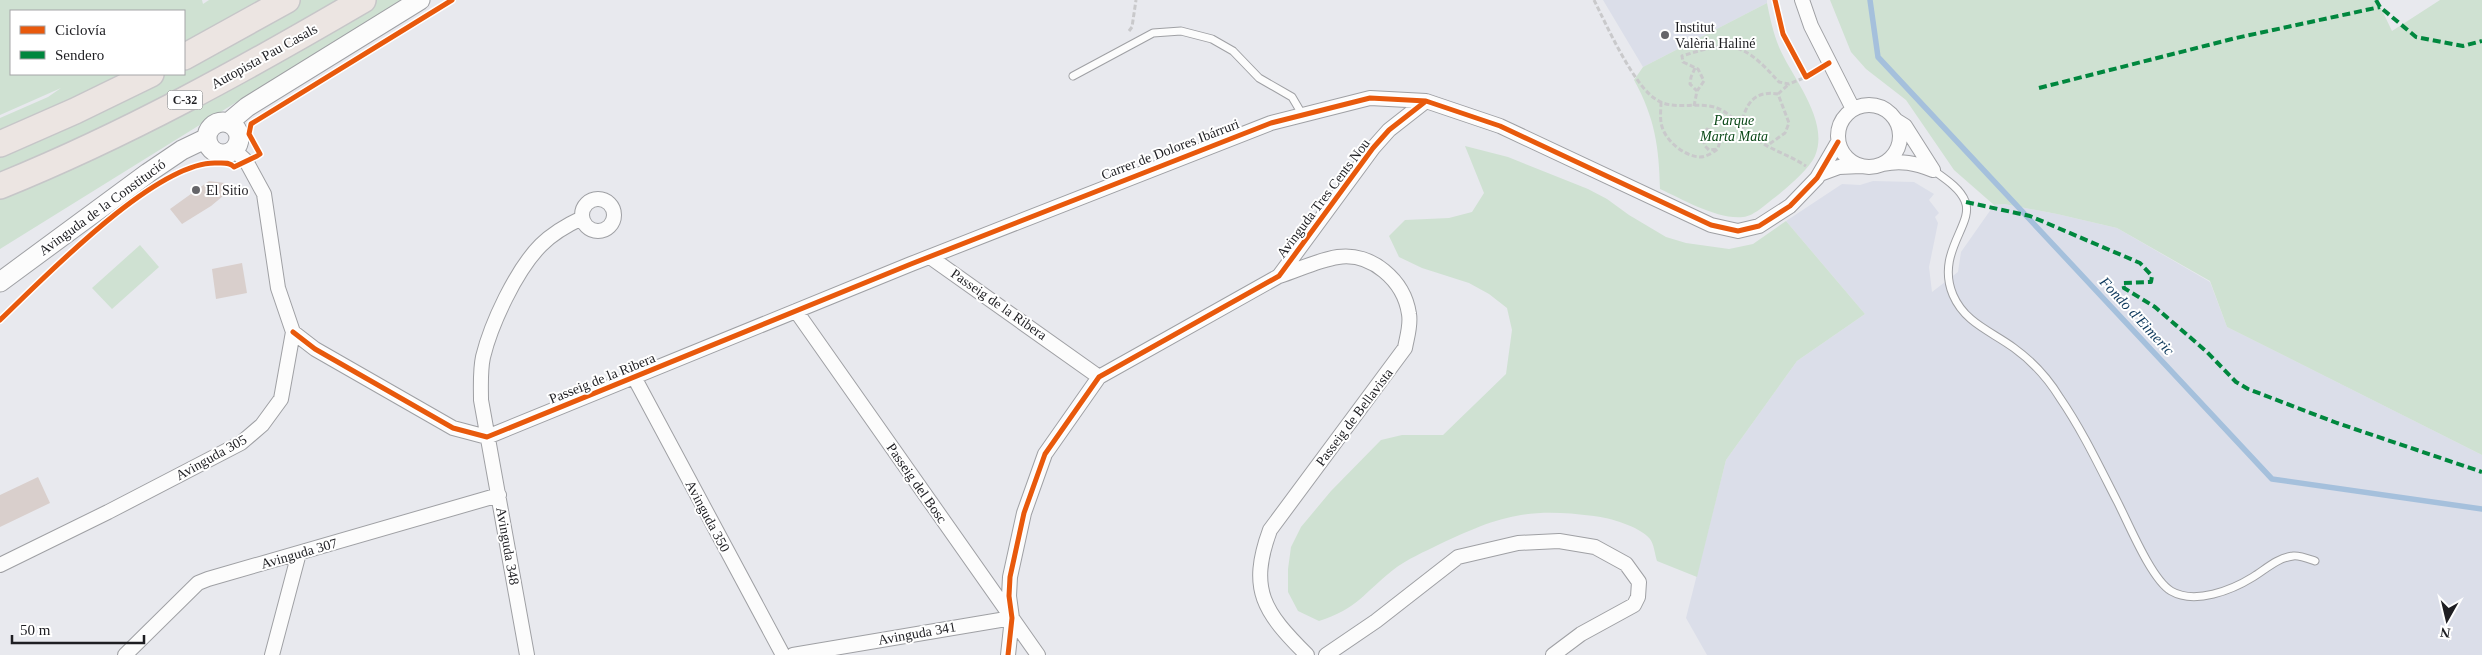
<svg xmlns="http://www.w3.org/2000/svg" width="2482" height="655" font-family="'Times New Roman',serif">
  <rect width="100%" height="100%" fill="#e8e9ee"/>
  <path fill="#dbdee9" d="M1603 0H1767V3L1643 67Z
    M1873 181 1914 182 1934 194 1929 200 1939 213 1935 217 1938 223 1929 267 1932 292 1958 272 1961 252 1994 205 2004 204 2057 214 2117 228 2210 282 2227 327 2482 455V655H1707L1686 618 1726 460 1797 361 1865 314 1786 221 1842 184 1860 185Z"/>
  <path fill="#cfe1d2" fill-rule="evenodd" d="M0 0H202L203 4 209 0H401L0 249V118L48 97 61 88 0 115ZM11 11H184V74H11Z
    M1830 0H2377L2392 31 2440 0H2482V455L2227 327 2210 281 2117 228 2057 214 2004 204 1994 205 1954 170 1906 100 1866 69 1851 52Z
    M1767 3C1770 18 1773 32 1779 47 1792 78 1830 120 1815 156 1810 168 1788 187 1778 195 1768 202 1755 216 1743 217 1718 220 1682 199 1660 189 1659 147 1655 118 1634 80L1643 67Z
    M1465 146 1508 157 1588 189 1607 199 1629 215 1666 237 1686 243 1729 249 1753 244 1786 221 1865 314 1797 361 1726 460 1697 577 1657 561C1655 555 1654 544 1650 539 1639 526 1610 518 1594 516 1528 507 1499 516 1440 544 1424 552 1407 559 1393 570 1364 593 1357 609 1319 621L1298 611 1288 592V569L1291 547 1301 527 1331 491 1381 440 1402 435H1443L1506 374 1512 330 1507 308 1489 294 1469 283 1422 268 1399 257 1389 236 1405 220 1449 218 1472 212 1484 193Z
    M140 245 159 267 112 309 92 288Z"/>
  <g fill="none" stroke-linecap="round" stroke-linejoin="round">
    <path stroke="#a5c0dc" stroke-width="5.5" d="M1870 0 1878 57 2272 479 2482 509"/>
  </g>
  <path fill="#d9cfcc" d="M209 181 225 183 229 191 211 206 182 224 170 209Z
    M242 263 247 293 216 299 212 269Z
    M38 477 50 503 0 527V495Z"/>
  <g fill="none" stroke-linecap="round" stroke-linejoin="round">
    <defs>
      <path id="lane" d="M1073 76 1153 33 1181 31 1212 39 1233 51 1259 78 1292 97 1302 114
        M1933 170C1944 178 1960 188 1965 201 1975 224 1935 252 1953 295 1965 323 1991 331 2014 348 2032 361 2049 380 2060 398 2082 430 2099 466 2117 501 2128 522 2151 579 2171 591 2195 605 2232 590 2253 577 2266 569 2277 558 2293 556 2299 555 2309 559 2315 561"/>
      <path id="street" d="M1802 0 1811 26 1853 109
        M1838 136a31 31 0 1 1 62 0a31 31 0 1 1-62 0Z
        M1897 121 1905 126 1933 170
        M1883 164C1901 160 1915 163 1933 170
        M1820 174 1839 167 1861 166
        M582 215a16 16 0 1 1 32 0a16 16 0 1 1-32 0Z
        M930 257 1099 377
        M1279 276C1298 270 1318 260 1338 257 1371 252 1404 280 1409 314 1411 325 1407 337 1405 348L1270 530C1248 590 1264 612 1307 655
        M796 311 1038 655
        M293 332 315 349 453 428 487 437 911 264 1271 123 1370 98 1426 101
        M634 377 783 655
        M0 565 108 512 241 443 262 425 281 399 293 332 278 288 264 194 246 161 234 150
        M125 655 198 583 208 579 499 495
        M272 655 299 553
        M527 655 481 400C481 386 480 371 483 357 491 324 516 270 541 245 553 233 567 225 582 218
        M793 655 1012 618
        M1008 655 1012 618 1009 596 1010 577 1024 513 1045 454 1099 377 1279 276 1373 148 1389 130 1426 101 1500 126 1711 225 1738 231 1759 226 1790 206 1817 178 1838 142
        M1326 655 1376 621 1458 557 1518 543 1559 541 1595 547 1626 564 1639 582 1638 597 1634 605 1581 634 1553 655"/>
      <path id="secondary" d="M207 138a16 16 0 1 1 32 0a16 16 0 1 1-32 0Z
        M228 123 247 107 420 0
        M0 282 148 173 182 150 207 138"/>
      <path id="highway" d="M184 57 287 0
        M0 144 75 111 151 74
        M0 186C126 135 245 69 363 0"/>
    </defs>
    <use href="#lane" stroke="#9fa0a4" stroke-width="9"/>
    <use href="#street" stroke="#9fa0a4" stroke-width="16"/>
    <use href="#secondary" stroke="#9fa0a4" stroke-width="21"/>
    <use href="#highway" stroke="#c6c6c8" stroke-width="28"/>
    <path stroke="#c9c9cb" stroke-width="3" stroke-dasharray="5 2.5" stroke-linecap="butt" d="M1594 0C1606 24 1634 87 1657 100 1674 111 1699 101 1717 108 1734 115 1744 131 1759 141 1774 151 1791 156 1806 166
      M1129 31 1132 27 1136 0
      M1695 68 1691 77 1690 84 1697 91
      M1778 94 1789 84
      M1661 102C1661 108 1660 115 1661 122 1663 139 1683 156 1700 157 1707 157 1713 152 1718 149L1720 140 1716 133 1707 129 1702 136 1705 146 1709 150 1718 149
      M1694 106 1697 91 1704 81 1698 69 1683 62 1682 56C1732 40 1743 42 1779 82L1789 84 1806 77
      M1741 127C1745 105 1753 90 1778 94L1789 123 1785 133 1768 145"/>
    <use href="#lane" stroke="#fcfcfc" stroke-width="7"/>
    <use href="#street" stroke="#fcfcfc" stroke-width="14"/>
    <use href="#secondary" stroke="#fcfcfc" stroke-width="19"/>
    <use href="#highway" stroke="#ece5e2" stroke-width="25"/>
    <path stroke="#00873e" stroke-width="4" stroke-dasharray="8 4" stroke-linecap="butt" d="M2376 0 2380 7 2416 37 2463 46 2482 41
      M2039 88 2236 38 2380 7
      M1966 202 2030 216 2140 263 2152 276 2151 282 2123 283 2124 288 2155 307 2207 352 2236 382 2248 389 2337 423 2482 472"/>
    <defs>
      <path id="cycleway" d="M1775 0 1783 34 1806 77 1829 63
        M0 320C44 278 157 160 217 163 223 163 230 162 234 167L257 156 260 154 249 134 251 124 452 0
        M293 332 315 349 453 428 487 437 911 264 1271 123 1370 98 1426 101
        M1008 655 1012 618 1009 596 1010 577 1024 513 1045 454 1099 377 1279 276 1373 148 1389 130 1426 101 1500 126 1711 225 1738 231 1759 226 1790 206 1817 178 1838 142"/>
    </defs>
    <use href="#cycleway" stroke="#fff" stroke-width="8"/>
    <use href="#cycleway" stroke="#e8590c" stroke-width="5"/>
  </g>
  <g fill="#656569" stroke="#fff" stroke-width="2">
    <circle cx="1665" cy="35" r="5"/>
    <circle cx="196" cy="190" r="5"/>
  </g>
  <g text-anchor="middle" stroke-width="4" stroke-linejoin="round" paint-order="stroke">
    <rect fill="#fff" stroke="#626264" stroke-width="1" x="167.5" y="90.5" width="35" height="19" rx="4"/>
    <g font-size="12" font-weight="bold" fill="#1e1e22">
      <text x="185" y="104">C-32</text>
    </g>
    <g font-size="14" fill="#1e1e22" stroke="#fff" text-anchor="start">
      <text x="1675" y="32">Institut<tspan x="1675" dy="16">Valèria Haliné</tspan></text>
      <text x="206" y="195">El Sitio</text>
    </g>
    <g font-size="14" fill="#1e1e22" stroke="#fff">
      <text transform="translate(264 56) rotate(-29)" y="5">Autopista Pau Casals</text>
      <text transform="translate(1170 149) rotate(-21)" y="5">Carrer de Dolores Ibárruri</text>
      <text transform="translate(1323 198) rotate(-53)" y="5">Avinguda Tres Cents Nou</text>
      <text transform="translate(102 207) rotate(-36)" y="5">Avinguda de la Constitució</text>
      <text transform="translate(999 304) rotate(35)" y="5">Passeig de la Ribera</text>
      <text transform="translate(602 378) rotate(-22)" y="5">Passeig de la Ribera</text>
      <text transform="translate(1354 417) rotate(-53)" y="5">Passeig de Bellavista</text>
      <text transform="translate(211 457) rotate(-29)" y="5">Avinguda 305</text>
      <text transform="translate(917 483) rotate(55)" y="5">Passeig del Bosc</text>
      <text transform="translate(708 516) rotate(62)" y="5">Avinguda 350</text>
      <text transform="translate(508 546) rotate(80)" y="5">Avinguda 348</text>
      <text transform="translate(299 553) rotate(-16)" y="5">Avinguda 307</text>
      <text transform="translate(917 633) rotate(-10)" y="5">Avinguda 341</text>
    </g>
    <g font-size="14" font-style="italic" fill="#094716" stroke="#fff">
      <text x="1734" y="125">Parque<tspan x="1734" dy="16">Marta Mata</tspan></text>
    </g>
    <g font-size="15" font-style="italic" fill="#0d385c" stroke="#fff">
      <text transform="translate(2137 316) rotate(47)" y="5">Fondo d'Eimeric</text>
    </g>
  </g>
  <rect x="10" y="10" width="175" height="65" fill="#ffffff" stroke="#a5a5a7"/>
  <rect x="20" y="26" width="25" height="8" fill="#e8590c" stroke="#a5a5a7"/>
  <text x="55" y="35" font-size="15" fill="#1e1e22">Ciclovía</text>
  <rect x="20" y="51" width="25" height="8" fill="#00873e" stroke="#a5a5a7"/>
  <text x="55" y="60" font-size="15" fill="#1e1e22">Sendero</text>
  <g transform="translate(2447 620) rotate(188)" stroke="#ffffff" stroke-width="4" paint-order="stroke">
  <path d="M0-4L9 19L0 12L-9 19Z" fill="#1e1e22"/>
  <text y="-8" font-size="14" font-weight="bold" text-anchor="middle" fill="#1e1e22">N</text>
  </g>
  <path d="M12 635v8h132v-8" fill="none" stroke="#1e1e22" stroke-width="2.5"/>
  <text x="20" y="635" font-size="15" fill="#1e1e22" stroke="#ffffff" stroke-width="4" paint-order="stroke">50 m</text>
</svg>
